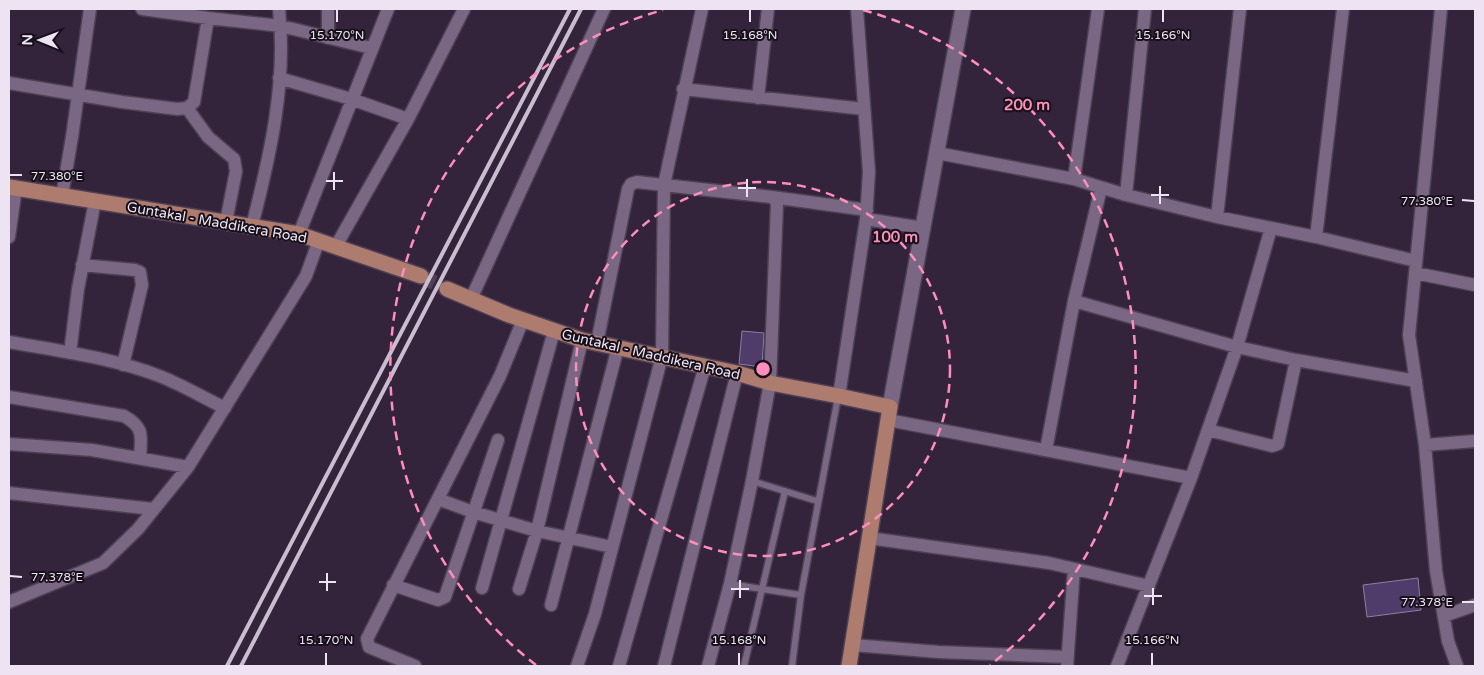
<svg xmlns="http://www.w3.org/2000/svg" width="1484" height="675" font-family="'Varela Round',sans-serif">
  <rect width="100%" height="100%" fill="#33233b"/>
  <path fill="#4f3c6a" stroke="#8b809e" d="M742 331 764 333 762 367 739 364Z
    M1418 578 1421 610 1367 617 1363 585Z"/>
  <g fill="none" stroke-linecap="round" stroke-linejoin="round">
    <path stroke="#4f4057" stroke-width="15" stroke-dasharray="15 8" stroke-linecap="butt" d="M421 276 447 289"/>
    <defs>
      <path id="service" d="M752 481 817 501
        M730 584 801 595
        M744 666 785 491
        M792 666 801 595 838 397"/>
      <path id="minor" d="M142 9 208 18 281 26 371 48
        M1441 9 1409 335 1425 445 1436 571 1448 641 1457 666
        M328 38V9
        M279 78 351 99 408 119
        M9 83 122 102 177 109 187 108 194 102 208 18
        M683 89 864 109
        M758 98 768 9
        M187 108 208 137 234 159 236 171 226 222
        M937 153 1074 179 1126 195 1217 217 1316 237 1416 261
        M1074 179 1098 9
        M1126 195 1145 9
        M62 196 72 137 90 9
        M772 197 867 210
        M1217 217 1240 9
        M866 219 923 228
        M252 226C270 156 287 82 279 9
        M299 234 388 9
        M9 237 16 188
        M1316 237 1343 9
        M336 246 408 119 464 9
        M82 265 135 270 140 272 142 285 123 365
        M1415 273 1475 285
        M471 299 604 9
        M1074 301 1237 347 1296 360 1416 381
        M9 342C60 351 114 358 162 377 184 386 204 398 225 408
        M597 343 628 189 631 184 637 182 772 197 777 203 770 383 752 481 730 584 708 666
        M70 353 78 289 95 201
        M839 396 866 219 869 172 857 9
        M9 397 124 416C145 428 141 436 140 458
        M888 420 1191 478
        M1208 430 1272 446 1278 444 1296 360
        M9 444 92 450 188 467
        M1425 445 1475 441
        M1046 450 1074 301 1101 188
        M9 493 153 509
        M438 499 473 512 537 531 612 547
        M869 538 1049 563 1149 586
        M393 585 438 600 445 597 498 440
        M482 588 554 331
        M519 589 537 531 582 340
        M9 602 103 563 138 529 188 467 306 276 319 240
        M551 605 618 347
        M1444 616 1475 605
        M853 645 939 652 1067 657
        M415 666 369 647 367 639 500 376 523 320
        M577 666 595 614 662 356 664 185 702 9
        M619 666 705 366
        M664 666 737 373
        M1067 666 1074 569
        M1117 666 1191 478 1237 347 1271 228"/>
      <path id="tertiary" d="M890 407 963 9"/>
      <path id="primary" d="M9 187 299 234 421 276
        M447 289 509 315 582 340 737 373 770 383 839 396 890 407 849 666"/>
    </defs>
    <use href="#service" stroke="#4d4053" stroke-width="9"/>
    <use href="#minor" stroke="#4d4053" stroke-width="15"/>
    <use href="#tertiary" stroke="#4d4053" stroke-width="18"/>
    <use href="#primary" stroke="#4d4053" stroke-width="18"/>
    <use href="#service" stroke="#796783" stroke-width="6"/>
    <use href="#minor" stroke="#796783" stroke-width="12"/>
    <use href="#tertiary" stroke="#796783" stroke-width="15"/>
    <use href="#primary" stroke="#ae7b6f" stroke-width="15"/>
    <path stroke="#c9bdcf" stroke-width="4" d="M227 666 570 9
      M241 666 581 9"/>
  </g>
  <path fill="none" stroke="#ede3f3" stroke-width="2" d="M337 22V10M750 22V10M1163 22V10M10 175H22M326 181H343M738 188H756M334 190V172M1151 195H1169M747 197V179M1462 200 1474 201M1160 204V186M10 576 22 577M319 582H336M731 589H749M327 591V573M1144 596H1162M740 598V580M1462 602H1474M1153 605V588M326 665V653M739 665V653M1152 665V653"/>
  <g fill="none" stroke="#fe8ebc" stroke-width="2.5" stroke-dasharray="9 6">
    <circle cx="763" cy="369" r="187"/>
    <path d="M536 665A373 373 0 0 1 663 10M863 10A373 373 0 0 1 990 665"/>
  </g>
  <g text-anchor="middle" stroke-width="4" stroke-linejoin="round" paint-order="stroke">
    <g font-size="14" fill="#ede3f3" stroke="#17101a">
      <text transform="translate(217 222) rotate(10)" y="5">Guntakal - Maddikera Road</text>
      <text transform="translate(651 354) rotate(13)" y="5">Guntakal - Maddikera Road</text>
    </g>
  </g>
  <g font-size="12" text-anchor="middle" fill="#ede3f3" stroke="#17101a" stroke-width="4" stroke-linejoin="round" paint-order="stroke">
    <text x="337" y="39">15.170°N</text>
    <text x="750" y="39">15.168°N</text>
    <text x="1163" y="39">15.166°N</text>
    <text x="57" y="180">77.380°E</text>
    <text x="1427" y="205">77.380°E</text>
    <text x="57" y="581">77.378°E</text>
    <text x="1427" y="606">77.378°E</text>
    <text x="326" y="644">15.170°N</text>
    <text x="739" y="644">15.168°N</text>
    <text x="1152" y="644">15.166°N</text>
  </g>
  <circle cx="763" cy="369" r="8" fill="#fe8ebc" stroke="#17101a" stroke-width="2.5"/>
  <g font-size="15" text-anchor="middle" font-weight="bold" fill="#fe8ebc" stroke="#17101a" stroke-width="4" stroke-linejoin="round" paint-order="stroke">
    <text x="1027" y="110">200 m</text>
    <text x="895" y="242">100 m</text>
  </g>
  <rect width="1484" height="675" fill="none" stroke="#ede3f3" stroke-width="20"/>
  <g transform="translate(40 40) rotate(271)" stroke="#17101a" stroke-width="4" paint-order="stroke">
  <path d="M0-4L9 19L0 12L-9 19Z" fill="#ede3f3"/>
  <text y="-8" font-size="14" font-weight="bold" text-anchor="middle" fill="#ede3f3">N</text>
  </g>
</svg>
